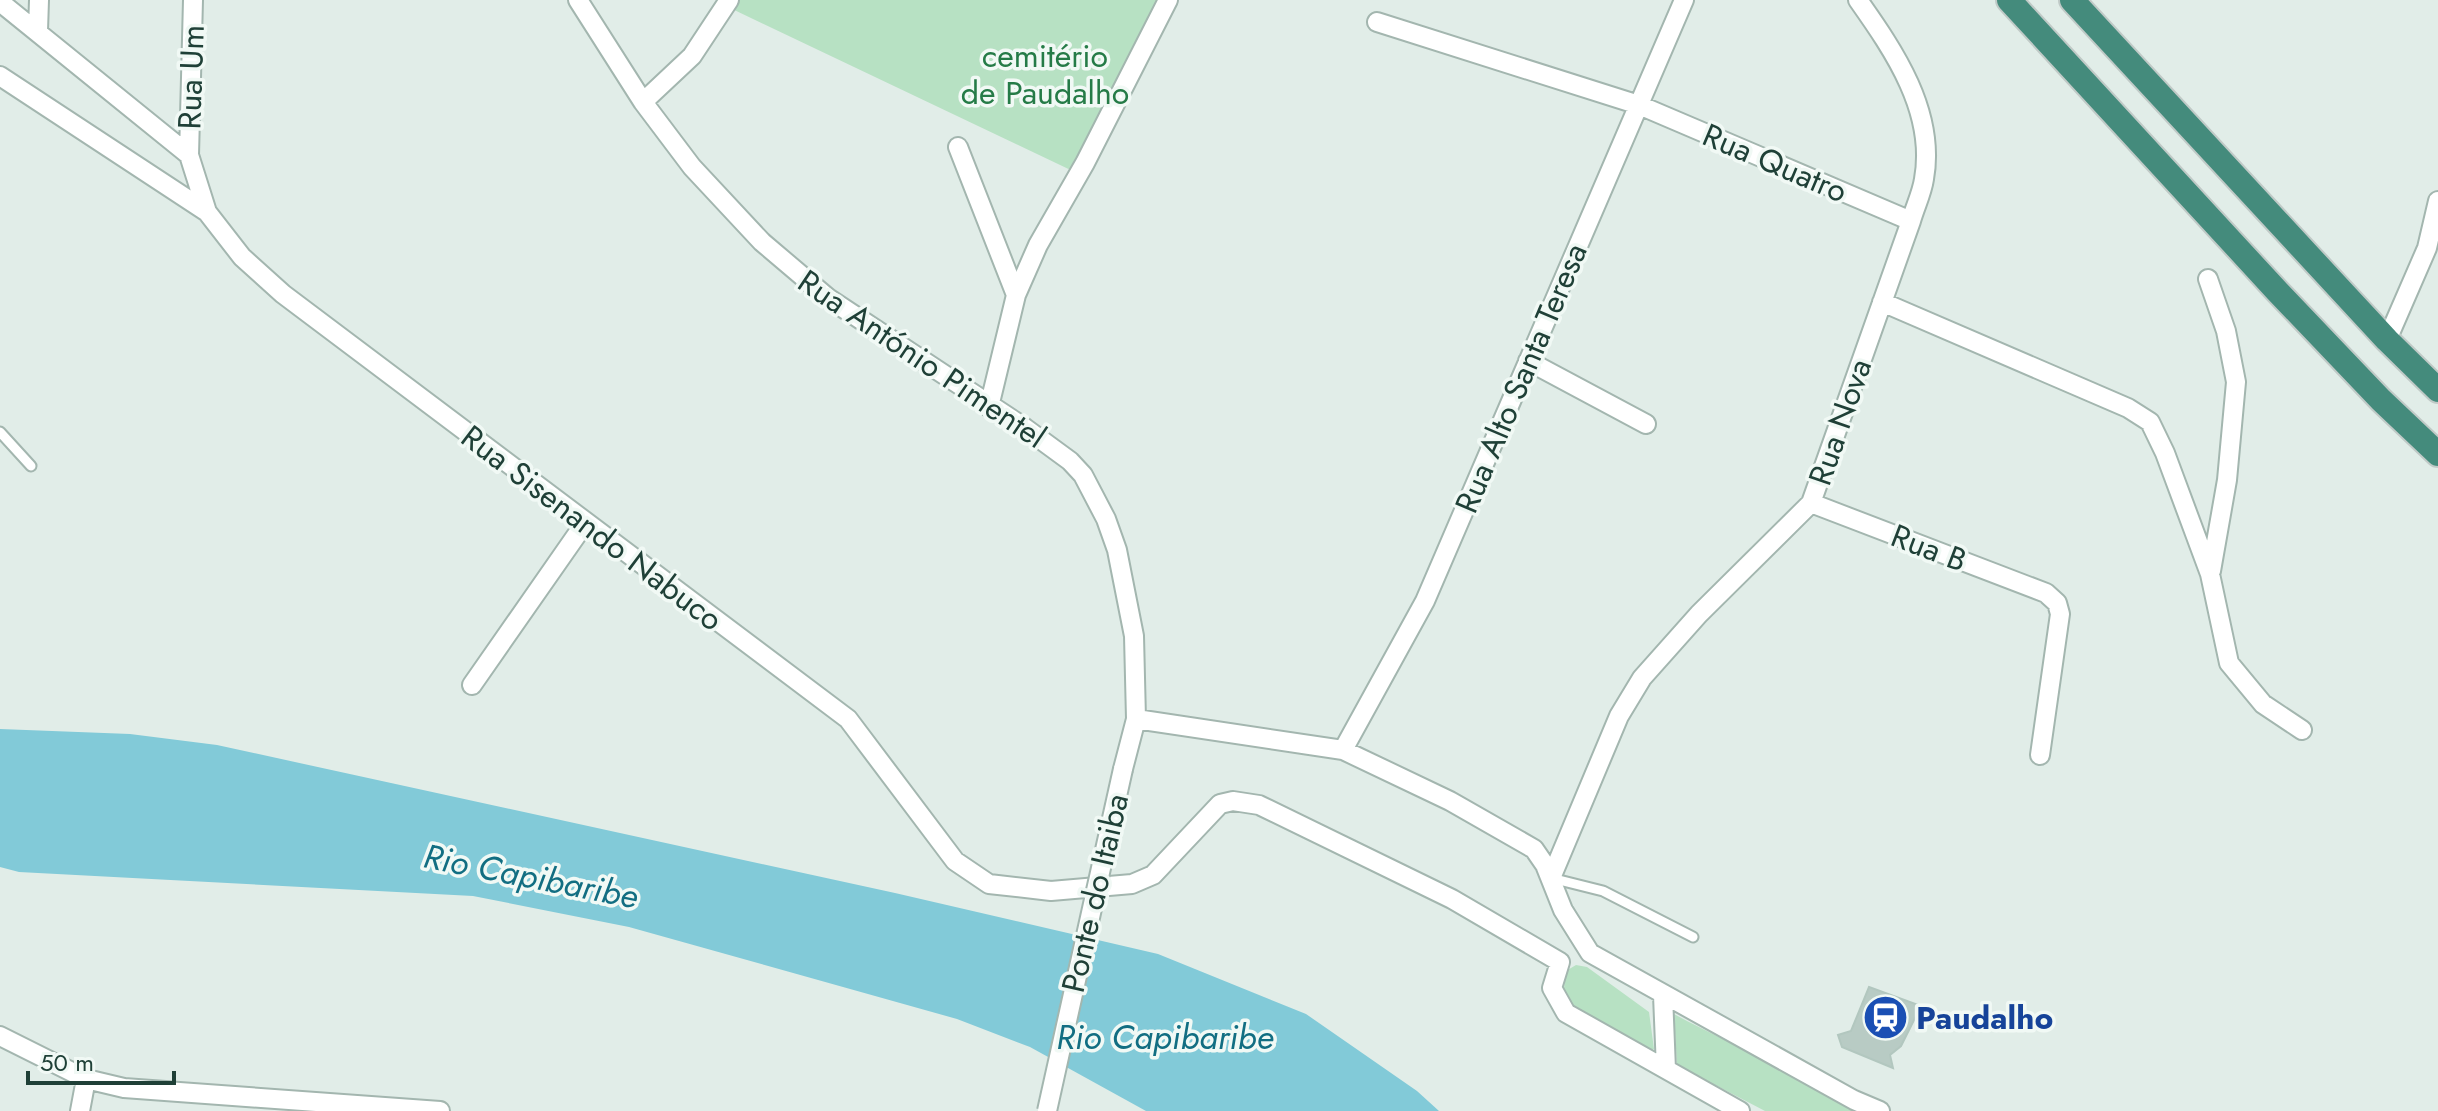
<svg xmlns="http://www.w3.org/2000/svg" width="2438" height="1111" font-family="Jost,sans-serif">
  <rect width="100%" height="100%" fill="#e1ede8"/>
  <path fill="#b7e1c3" d="M732 0H1167L1079 174 728 7Z
    M1576 965 1587 967 1649 1012 1654 1049 1645 1051 1567 1013 1563 996 1566 971Z
    M1674 1014 1687 1021 1866 1111H1765L1677 1065Z"/>
  <path fill="#82cad8" d="M0 729 130 734 217 745 895 893 1158 954 1306 1014 1417 1091 1439 1111H1146L1030 1047 957 1019 629 927 473 896 19 872 0 867Z"/>
  <path fill="#b8cbc4" stroke="#b2c7bf" stroke-width="2" d="M1869 987 1921 1006 1901 1046 1890 1055 1893 1068 1842 1047 1838 1035 1851 1031Z"/>
  <g fill="none" stroke-linecap="round" stroke-linejoin="round">
    <defs>
      <path id="service" d="M0 432 31 466
        M1551 878 1603 891 1693 937"/>
      <path id="minor" d="M578 0 643 102 692 167 762 242 828 298 1025 428 1070 461 1083 475 1106 519 1117 550 1134 636 1136 719 1123 769
        M0 2 189 155 207 212 242 257 283 294 848 719 955 861 989 884 1051 891 1132 884 1153 875 1220 804 1233 801 1259 805 1452 899 1560 962 1552 988 1566 1013 1740 1111
        M1377 22 1639 105 1911 221
        M38 31 39 0
        M0 76 207 212
        M643 102 692 56 729 0
        M958 147 1016 295
        M189 155 193 0
        M2208 279 2226 331 2236 382 2227 480 2211 571
        M1882 302 2128 408 2150 422 2165 453 2210 574 2229 663 2263 704 2302 730
        M2387 340 2427 248 2438 201
        M1528 361 1646 424
        M989 407 1016 295 1038 245 1085 163 1168 0
        M1811 503 2046 593 2057 603 2060 614 2040 755
        M472 685 585 523
        M1136 719 1343 750 1450 801 1534 849 1545 865 1563 910 1590 953 1854 1100 1880 1111
        M1343 750 1425 601 1684 0
        M1551 878 1619 716 1642 678 1699 614 1811 503 1911 221C1915 207 1922 193 1924 179 1936 112 1894 51 1858 0
        M1663 995 1666 1069
        M0 1036 86 1079 124 1088 440 1111
        M80 1111 86 1079"/>
      <path id="trunk" d="M2009 0 2277 291 2381 400 2438 454
        M2072 0 2387 340 2438 390"/>
    </defs>
    <use href="#service" stroke="#a3b6af" stroke-width="13"/>
    <use href="#minor" stroke="#a3b6af" stroke-width="22"/>
    <use href="#trunk" stroke="#c0cac7" stroke-width="28"/>
    <use href="#service" stroke="#fff" stroke-width="9"/>
    <use href="#minor" stroke="#fff" stroke-width="18"/>
    <use href="#trunk" stroke="#448b7c" stroke-width="24"/>
    <defs>
      <path id="minor-bridge" d="M1047 1111 1123 769"/>
    </defs>
    <use href="#minor-bridge" stroke="#a3b6af" stroke-width="22" stroke-linecap="butt"/>
    <use href="#minor-bridge" stroke="#fff" stroke-width="18"/>
  </g>
  <defs>
    <symbol id="station-disc" viewBox="-11 -11 22 22"><circle r="9.5" fill="#1a4fb4" stroke="#f1f9f5"/><path d="M-3-6H3Q5-6 5-4V2Q5 4 3 4L4.5 6H3L1.5 4h-3L-3 6H-4.5L-3 4Q-5 4-5 2V-4Q-5-6-3-6ZM-3.5-4v3h7v-3ZM-3.5 1v1.5H-2V1ZM2 1v1.5H3.5V1Z" fill="#fff"/></symbol>
  </defs>
  <g fill-rule="evenodd">
    <use href="#station-disc" x="1860" y="992" width="51" height="51"/>
  </g>
  <g text-anchor="middle" stroke-width="7" stroke-linejoin="round" paint-order="stroke">
    <g font-size="32" fill="#257b47" stroke="#f1f9f5">
      <text x="1045" y="67">cemitério<tspan x="1045" dy="37">de Paudalho</tspan></text>
    </g>
    <g font-size="32" fill="#1f4037" stroke="#f1f9f5">
      <text transform="translate(191 77) rotate(-88)" y="11">Rua Um</text>
      <text transform="translate(1775 163) rotate(23)" y="11">Rua Quatro</text>
      <text transform="translate(922 359) rotate(34)" y="11">Rua António Pimentel</text>
      <text transform="translate(1521 378) rotate(-67)" y="11">Rua Alto Santa Teresa</text>
      <text transform="translate(1840 422) rotate(-71)" y="11">Rua Nova</text>
      <text transform="translate(592 528) rotate(37)" y="11">Rua Sisenando Nabuco</text>
      <text transform="translate(1929 548) rotate(21)" y="11">Rua B</text>
      <text transform="translate(1095 893) rotate(-77)" y="11">Ponte do Itaiba</text>
    </g>
    <g font-size="32" font-weight="bold" fill="#164399" stroke="#f1f9f5" text-anchor="start">
      <text x="1916" y="1029">Paudalho</text>
    </g>
    <g font-size="34" font-style="italic" fill="#126e82" stroke="#f1f9f5">
      <text transform="translate(531 876) rotate(11)" y="12">Rio Capibaribe</text>
      <text x="1165" y="1049">Rio Capibaribe</text>
    </g>
  </g>
  <path d="M28 1071v12h146v-12" fill="none" stroke="#1f4037" stroke-width="4"/>
  <text x="40" y="1071" font-size="24" fill="#1f4037" stroke="#f1f9f5" stroke-width="6" paint-order="stroke">50 m</text>
</svg>
